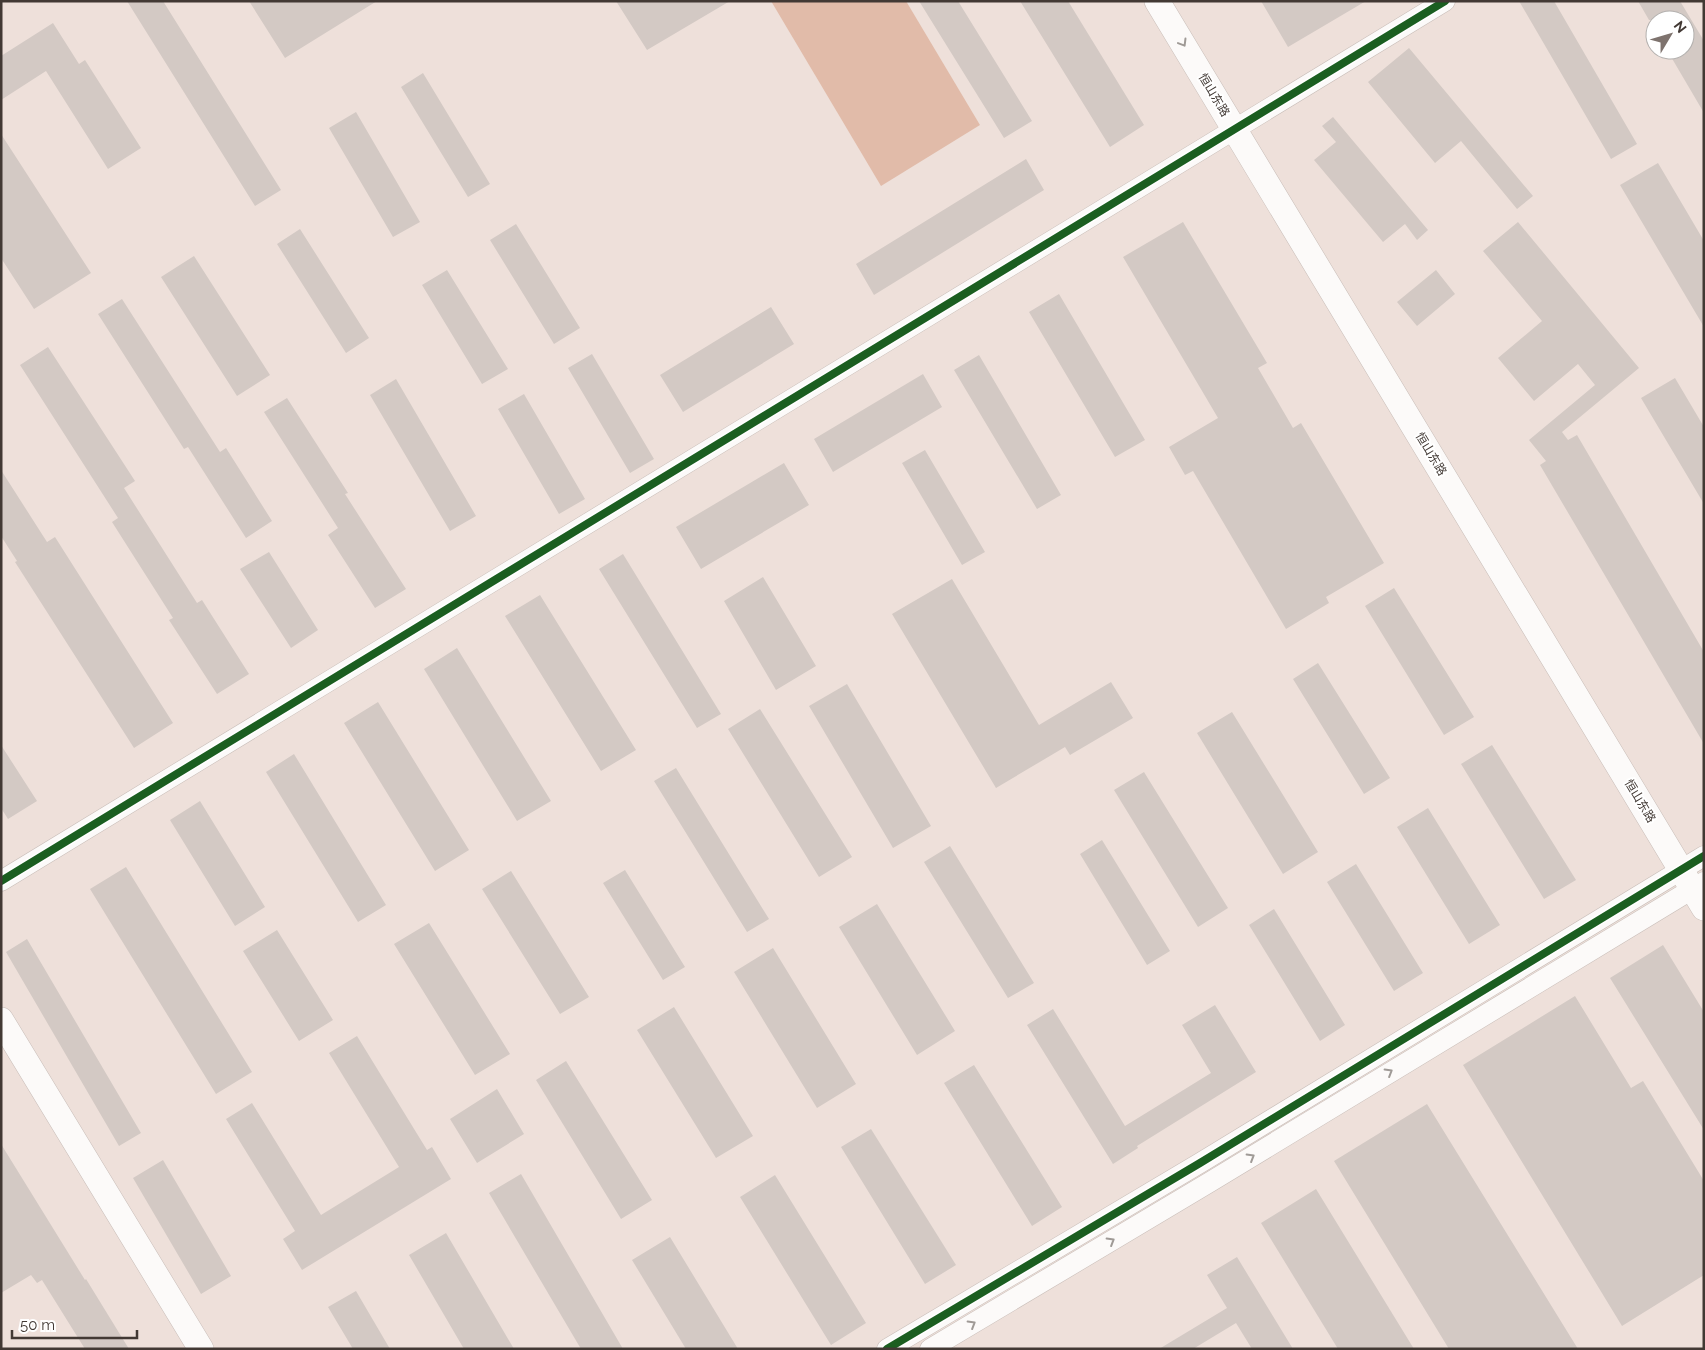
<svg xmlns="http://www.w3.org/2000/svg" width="1705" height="1350" font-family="Raleway,'Noto Sans SC',sans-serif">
  <rect width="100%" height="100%" fill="#eee0da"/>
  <path fill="#e1bba9" d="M771 1H906L980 125 881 186Z"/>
  <path fill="#d3c9c4" d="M127 1H163L281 190 255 206Z
    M249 1H377L285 58Z
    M616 1H730L647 50Z
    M919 1H958L1032 121 1004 138Z
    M1020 1H1068L1144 125 1110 147Z
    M1261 1H1366L1288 47Z
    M1519 1H1554L1637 144 1611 159Z
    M1638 1H1680L1704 41V113L1667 50H1685V20H1649Z
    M53 23 79 64 85 60 141 148 108 169 46 71 1 100V56Z
    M1409 48 1533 196 1517 209 1461 141 1435 163 1368 82Z
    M423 73 490 184 468 197 401 87Z
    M356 112 420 222 393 237 329 128Z
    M1333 117 1428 230 1417 240 1405 224 1383 242 1314 160 1336 142 1322 126Z
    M1 134 91 273 34 309 1 258Z
    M1026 159 1044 190 874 295 856 264Z
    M1658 163 1704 241V327L1620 185Z
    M1183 222 1267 363 1258 368 1293 428 1301 423 1384 563 1326 597 1329 603 1286 629 1193 471 1185 475 1169 447 1218 418 1123 257Z
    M1518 222 1639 368 1562 432 1568 440 1577 435 1704 652V744L1540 465 1546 461 1529 440 1595 385 1578 364 1534 401 1498 358 1542 321 1483 251Z
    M516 224 580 328 554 344 490 240Z
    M300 229 369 338 346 353 277 244Z
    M194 256 270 375 237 396 161 277Z
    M447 270 508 369 482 384 422 285Z
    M1436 270 1455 294 1417 326 1397 302Z
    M1059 294 1145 440 1115 457 1029 312Z
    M122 299 220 452 226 448 272 521 246 538 188 447 184 449 98 314Z
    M771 307 794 344 683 412 660 375Z
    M48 347 135 481 124 488 197 603 202 600 249 674 217 694 169 620 173 618 112 522 118 518 20 365Z
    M592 354 654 459 630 473 568 368Z
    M979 355 1061 495 1037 509 954 370Z
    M923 374 942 407 833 472 814 439Z
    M1675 378 1704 427V504L1641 398Z
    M396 379 476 516 450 531 370 395Z
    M524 394 585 499 559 514 498 409Z
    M287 398 348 493 345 494 406 589 375 608 328 535 338 528 264 412Z
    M925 450 985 552 962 565 902 463Z
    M784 463 809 505 701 569 676 527Z
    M1 470 47 542 55 537 173 723 134 748 15 562 17 561 1 536Z
    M269 552 318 630 291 648 240 569Z
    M623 554 721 714 697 728 599 569Z
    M763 577 816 666 776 690 724 601Z
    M952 579 1039 725 1111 682 1133 718 1070 755 1065 747 996 788 892 614Z
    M1394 588 1474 717 1444 735 1365 606Z
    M540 595 636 750 601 771 505 616Z
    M457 648 551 801 517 821 424 669Z
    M1318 663 1390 778 1364 794 1293 679Z
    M847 684 931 826 893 848 809 706Z
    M378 702 469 850 435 871 344 723Z
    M760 709 852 857 819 877 728 729Z
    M1232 712 1318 852 1283 874 1197 733Z
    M1 745 37 801 8 819 1 808Z
    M1492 745 1576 880 1544 899 1461 764Z
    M294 754 386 905 358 922 266 772Z
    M676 768 769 919 747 932 654 781Z
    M1144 772 1228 908 1198 927 1114 790Z
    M200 801 265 907 235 926 170 820Z
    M1428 808 1500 925 1469 944 1397 827Z
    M1102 840 1170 951 1147 965 1080 854Z
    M950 846 1034 983 1008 998 924 862Z
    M1356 864 1423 973 1394 991 1327 882Z
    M126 867 252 1072 216 1094 90 889Z
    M625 870 685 967 663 980 603 883Z
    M511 871 589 997 560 1014 482 889Z
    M877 904 955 1031 917 1055 839 927Z
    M1274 909 1345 1025 1320 1041 1249 925Z
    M429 923 510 1054 475 1075 394 944Z
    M277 930 333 1020 299 1041 243 951Z
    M27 939 141 1133 119 1146 6 952Z
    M1663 945 1704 1012V1130L1610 978Z
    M773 948 856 1084 817 1108 734 972Z
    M1575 996 1631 1088 1643 1081 1704 1181V1275L1622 1326 1463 1065Z
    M1215 1005 1256 1072 1137 1146 1138 1148 1113 1164 1027 1025 1053 1009 1125 1126 1211 1073 1182 1025Z
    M674 1007 753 1136 716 1158 637 1030Z
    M357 1036 427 1150 432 1147 451 1179 302 1270 283 1239 295 1231 226 1119 252 1103 321 1215 399 1167 329 1053Z
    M566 1061 652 1200 621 1219 536 1080Z
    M974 1065 1062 1207 1032 1226 944 1083Z
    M497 1089 524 1134 477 1163 450 1119Z
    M1427 1104 1578 1349H1449L1334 1161Z
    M871 1129 956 1265 925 1284 841 1147Z
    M1 1144 85 1280 86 1279 129 1349H85L42 1280 37 1283 31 1275 1 1293Z
    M163 1160 231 1276 201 1294 133 1178Z
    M521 1174 623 1349H581L489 1193Z
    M775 1175 866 1323 831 1345 740 1197Z
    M1316 1189 1414 1349H1338L1261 1223Z
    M446 1233 514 1349H464L409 1255Z
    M670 1237 738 1349H686L632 1260Z
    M1237 1257 1293 1349H1252L1236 1323 1193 1349H1159L1227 1308 1207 1275Z
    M356 1291 390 1349H353L328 1307Z"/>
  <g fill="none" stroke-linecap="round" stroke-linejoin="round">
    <defs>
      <path id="minor" d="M1 881 1445 1
        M887 1349 1200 1163 1704 856
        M930 1349 1210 1182 1704 882"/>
      <path id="major" d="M1157 1 1704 908
        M1 1020 201 1349"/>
    </defs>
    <use href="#minor" stroke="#c8bdb8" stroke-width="21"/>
    <use href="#major" stroke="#c8bdb8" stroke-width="26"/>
    <use href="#minor" stroke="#fcfaf9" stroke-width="20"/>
    <use href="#major" stroke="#fcfaf9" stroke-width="25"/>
    <defs>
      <path id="cycleway" d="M1 881 1445 1
        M887 1349 1200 1163 1704 856"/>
    </defs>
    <use href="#cycleway" stroke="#fff" stroke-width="11"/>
    <use href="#cycleway" stroke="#1b5e20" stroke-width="8"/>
  </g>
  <defs><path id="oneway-chevron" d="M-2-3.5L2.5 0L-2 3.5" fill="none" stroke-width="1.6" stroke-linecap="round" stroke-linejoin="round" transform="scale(1.25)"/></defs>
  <g stroke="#9f9a96">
    <use href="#oneway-chevron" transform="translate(1183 43) rotate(59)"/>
    <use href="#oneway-chevron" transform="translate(1389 1072) rotate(-31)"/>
    <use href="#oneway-chevron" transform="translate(1251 1157) rotate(-31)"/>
    <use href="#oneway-chevron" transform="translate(1111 1241) rotate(-31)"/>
    <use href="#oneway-chevron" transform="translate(972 1324) rotate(-31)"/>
  </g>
  <g text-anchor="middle" stroke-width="4" stroke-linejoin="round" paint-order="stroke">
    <g font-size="12" fill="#423934" stroke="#fff">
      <text transform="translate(1214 95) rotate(59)" y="4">恒山东路</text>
      <text transform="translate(1431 454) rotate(59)" y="4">恒山东路</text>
      <text transform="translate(1640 801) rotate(59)" y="4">恒山东路</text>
    </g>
  </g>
  <rect width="1705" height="1350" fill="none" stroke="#423934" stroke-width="5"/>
  <g transform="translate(1670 35) rotate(52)"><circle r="24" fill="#ffffff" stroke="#b3b0ae"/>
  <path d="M0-4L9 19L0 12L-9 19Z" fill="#7e736e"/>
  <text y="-8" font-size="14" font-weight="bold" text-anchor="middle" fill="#423934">N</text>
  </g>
  <path d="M12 1330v8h125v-8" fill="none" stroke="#423934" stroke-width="2.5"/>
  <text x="20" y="1330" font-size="15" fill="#423934" stroke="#ffffff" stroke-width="4" paint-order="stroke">50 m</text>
</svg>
